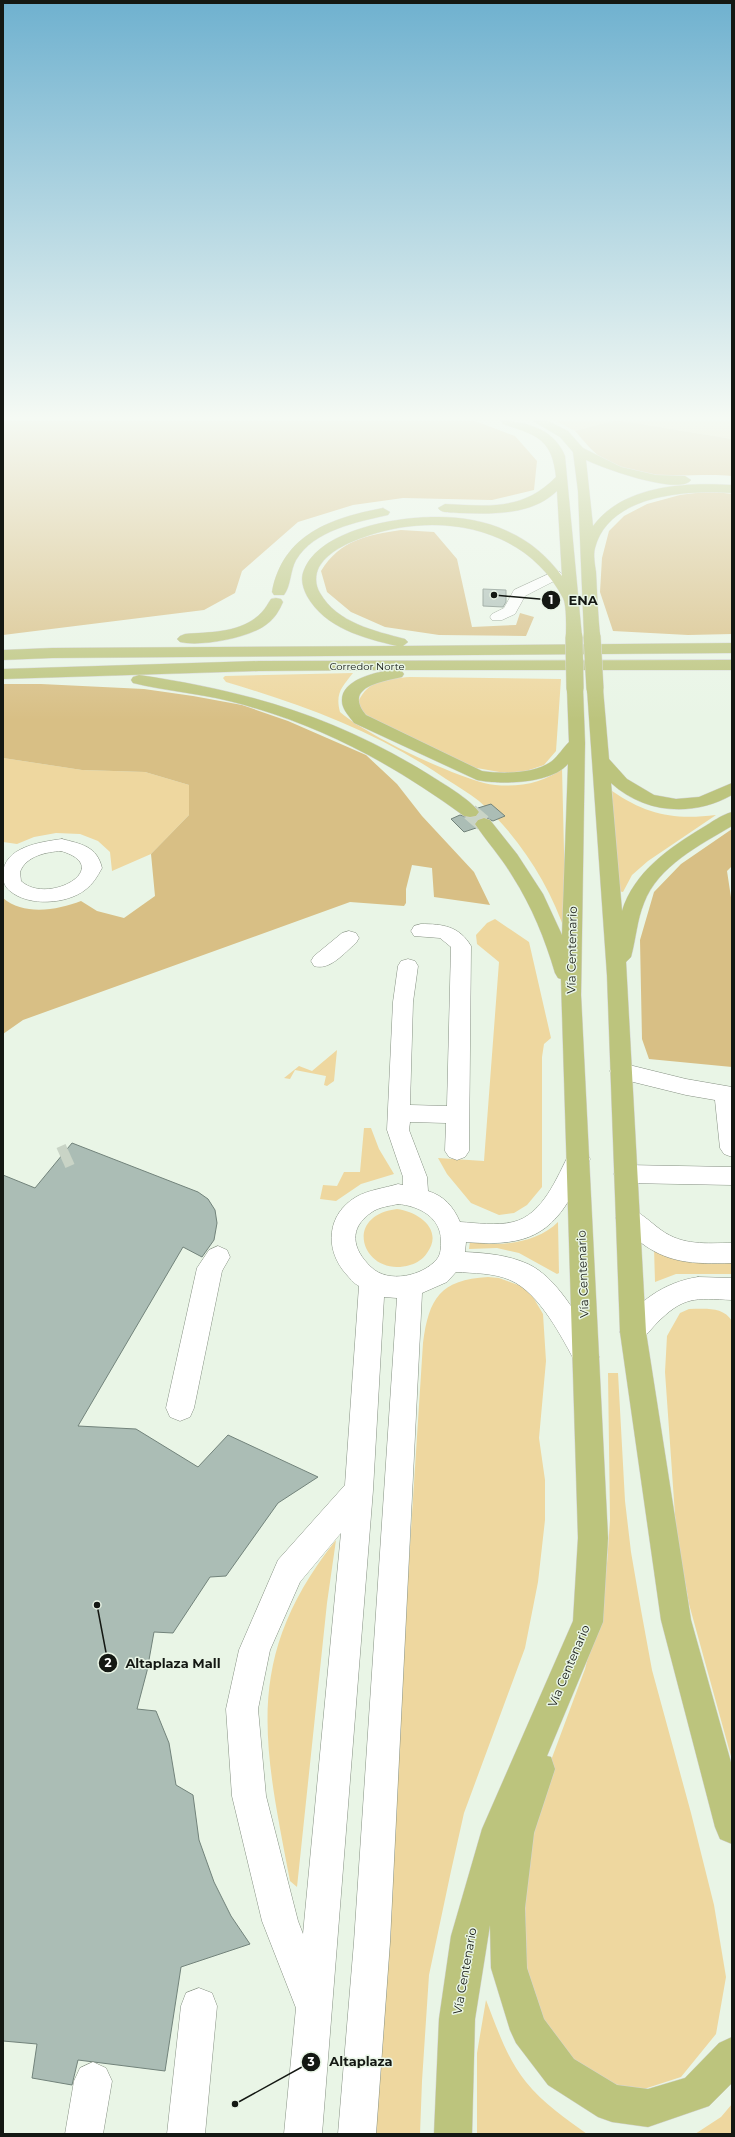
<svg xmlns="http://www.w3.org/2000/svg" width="735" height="2137" font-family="Montserrat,sans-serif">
  <rect width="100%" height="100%" fill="#e9f5e6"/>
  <path fill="#eed79f" d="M556 421H612L575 431Z
    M623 421H732V439Z
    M353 673C342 687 335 693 340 712 368 736 449 774 484 783 509 789 543 785 562 768L566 934C550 885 518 835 479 801 469 793 457 786 446 779 378 732 304 705 226 682L223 678 225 676Z
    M410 677 561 679 556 751 544 765 526 771 505 773 471 767 376 721 362 712 358 702C369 679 386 679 410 677Z
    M3 758 82 770 145 772 189 785V815L151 854 112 871 110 852 98 841 80 834 56 833 34 837 17 844 3 842Z
    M612 791C647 815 674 820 716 815L648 861 632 875 623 892 618 891Z
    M495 919 529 942 551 1038 544 1044 542 1057V1187L527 1205 514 1213 499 1215 471 1203 447 1174 438 1158 484 1161 499 962 477 944 476 935 487 923Z
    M337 1050 334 1081 327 1086 324 1085 326 1076 295 1070 290 1079 284 1078 299 1066 312 1071Z
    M364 1128H371L379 1149 394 1174 361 1184 336 1201 320 1199 323 1185 337 1186 344 1172H360Z
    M397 1209C419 1212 444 1230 427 1253 423 1259 417 1263 410 1265 364 1279 340 1216 397 1209Z
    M558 1222 559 1273 557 1274 519 1253 497 1248 469 1249 470 1241C498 1248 537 1243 558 1222Z
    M654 1247 732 1261V1274H676L655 1282Z
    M488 1277 499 1278 521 1286 533 1297 543 1314 546 1361 539 1438 545 1480V1520L538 1582 525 1648 464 1813 451 1871 429 1975 422 2081 420 2134H368L397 1748 423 1343C429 1298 440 1280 488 1277Z
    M689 1309C704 1309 723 1306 732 1321V1760L689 1604 676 1529 665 1372 667 1336 680 1313Z
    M608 1373H618L625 1501 631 1552 641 1610 652 1670 691 1813 714 1905 726 1977 716 2034 681 2077 644 2089 610 2085 579 2071 526 1995 519 1898 540 1790 585 1669 600 1610 607 1564 610 1520Z
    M336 1540 327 1603 297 1887 290 1881C264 1744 242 1658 336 1540Z
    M486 2000C497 2028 507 2059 526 2082 543 2103 566 2119 587 2134H477V2053Z
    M732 2104V2134H695L721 2117Z"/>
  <path fill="#d8bf85" d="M3 421H475L515 436 537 461 534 490 492 500 403 498 353 505 298 522 242 571 235 593 204 610 3 635Z
    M612 421H623L732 439V476C692 472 642 484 606 461 594 454 584 441 575 431Z
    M710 491 732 494V634L688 635 613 631 600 592 602 558 609 531 624 516 647 504 680 495Z
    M401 530 434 532 457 559 472 627 516 625 520 613 534 617 526 636 439 635 385 627 351 612 327 592 321 571C340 540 367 535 401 530Z
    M3 684H41L144 689 193 696 242 705 288 721 366 755 397 784 422 816 474 872 490 905 434 897 432 868 412 865 406 889V903L404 906 350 902 23 1020 3 1034V898C24 916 58 910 81 901L97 911 124 918 155 896 151 854 189 815V785L145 772 82 770 3 758Z
    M732 829V866L727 871 732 904V1067L649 1059 642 1039 640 940 654 892 681 864Z"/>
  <path fill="#abbdb5" stroke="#72837b" d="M483 589 506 590V602L503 607 483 606Z
    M491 804 505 816 493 821 484 817 478 819 474 824 476 828 464 832 451 819 460 815 470 818 476 817 480 812 478 808Z
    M72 1143 198 1192 208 1199 215 1210 217 1223 214 1240 202 1257 183 1247 78 1426 136 1429 198 1467 228 1435 318 1477 278 1503 226 1576 210 1577 173 1633 154 1632 147 1671 137 1709 156 1711 169 1743 176 1785 193 1795 199 1840 214 1882 231 1916 250 1944 181 1967 165 2071 78 2060 72 2085 32 2078 37 2044 3 2041V1175L35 1188Z"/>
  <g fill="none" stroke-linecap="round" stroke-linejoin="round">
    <path stroke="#c9d4c6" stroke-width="22" stroke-dasharray="22 10" stroke-linecap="butt" d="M61 1158 70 1154"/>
    <path stroke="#c9d4c6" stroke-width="17" stroke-dasharray="17 8" stroke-linecap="butt" d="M470 812 484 824"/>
    <defs>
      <path id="minor" d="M555 571 560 572 562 575 560 578 525 596 515 614 502 620H492L490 617 492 614 504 608 514 590Z
        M62 839C81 844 97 846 102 868 97 877 93 884 85 890 67 904 29 907 10 891 5 887 3 882 3 875 3 847 40 842 62 839ZM61 851C116 867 48 906 21 881L20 872C26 856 46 852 61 851Z
        M421 924C443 924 459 926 471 946L469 1151 465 1157 457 1160 449 1157 445 1151 446 1123 410 1122 409 1130 427 1177 428 1191C444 1196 453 1206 460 1222 477 1223 496 1226 513 1222 543 1215 557 1177 570 1152L578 1150 586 1152 590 1159C560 1225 542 1249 466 1242L465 1252C486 1253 508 1255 528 1264 559 1278 585 1327 599 1357L595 1365 586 1369 577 1365C562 1338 540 1293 510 1280 494 1273 473 1273 456 1272L447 1282 422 1293 390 1942 376 2134H338L354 1942 397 1298 384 1297 373 1490 322 2134H284L296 2008 262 1921 232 1796 226 1709 239 1650 278 1560 345 1485 359 1286C353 1283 350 1278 346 1274 324 1249 327 1214 356 1197 368 1190 385 1188 398 1184L403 1185V1177L387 1130 393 1002 398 966 401 961 408 959 415 961 418 966 413 1002 410 1105 447 1106 451 947 440 938 414 936 411 931 414 926ZM398 1204C419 1206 441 1217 441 1241 441 1247 441 1254 437 1259 423 1276 388 1284 371 1267 352 1249 348 1228 372 1212 379 1207 390 1206 398 1204ZM341 1533 303 1934 298 1921 266 1796 258 1709 270 1650 300 1582Z
        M349 931 356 933 359 938 356 943C344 953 330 971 314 966L311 961 314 956 342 933Z
        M621 1063 686 1079 732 1087V1157L724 1154 720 1148 715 1100 686 1095 613 1077 610 1071 613 1065Z
        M626 1165 732 1167V1185L626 1183 618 1181 614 1174 618 1167Z
        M628 1208C641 1212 650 1222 661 1230 683 1246 706 1243 732 1243V1263C693 1264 666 1264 635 1238 627 1232 620 1227 616 1218L619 1211Z
        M218 1246 227 1250 230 1257 222 1271 194 1408 190 1417 180 1421 170 1417 166 1408 197 1268 209 1250Z
        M698 1277 732 1278V1300C695 1298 683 1296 656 1324 648 1332 644 1340 633 1344L624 1340 620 1332C634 1302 665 1282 698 1277Z
        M199 1988 212 1993 217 2006 205 2134H167L181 2006 186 1993Z
        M93 2062 106 2068 112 2081 103 2134H65L74 2081 80 2068Z"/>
      <path id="highway" d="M501 421C527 421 555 430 565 456L582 637 579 640H569L566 637C566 628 567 606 563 598 526 527 441 512 370 535 352 541 329 550 319 567 315 575 315 585 320 593 337 623 375 631 405 639L408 642 403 646 732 643V653L52 658 3 660V650L52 648 397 646C363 638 325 628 307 596 303 588 300 579 304 570 320 529 400 516 439 517 461 517 486 521 507 531 530 541 547 556 562 576L557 491C531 516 491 514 459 513 452 512 442 514 438 508L445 504C488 506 523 511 556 477 552 438 536 435 503 424Z
        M533 421H548L568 431 583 448 621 467 656 475 685 476 691 480C680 496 602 468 586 460L593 526C623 485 686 482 732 485V493C688 490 609 494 595 548 593 555 595 565 596 572 597 593 598 615 600 636L597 639H587L584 636 578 491 573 452 560 437Z
        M383 508 390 512 388 515C357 522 314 530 296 560 290 571 291 586 284 595H274L272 592C283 534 331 518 383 508Z
        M276 598 281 599 283 602C279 611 275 618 267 624 250 638 200 647 180 642L177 639 180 636 185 634C211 632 243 633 262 612 266 608 268 603 271 599Z
        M732 660V670H401L404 674 402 677C381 682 343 687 366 715L482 771C502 774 535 774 552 761 558 756 563 748 569 742L567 689 569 686H581L583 689 585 743 581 995 608 1538 603 1622 547 1756 551 1757 555 1769 534 1833 525 1908 527 1968 544 2019 574 2059 617 2085 648 2089 685 2078 719 2043 732 2037V2083L709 2106 648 2127 612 2122 598 2117 548 2085 516 2043 510 2030 491 1968 490 1925 475 2019 472 2134H434L439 2019 451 1936 482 1829 573 1621 578 1538 561 979 558 978 555 973C545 939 532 907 513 877 502 858 487 842 475 824L478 820 484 818 490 820 517 854 543 894 562 935 568 764C551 784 500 785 477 780L354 723C349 716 342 709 342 701 341 680 374 673 389 670L259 671 3 679V669L259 661Z
        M139 675C247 691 334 716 428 774 442 783 470 799 479 812L476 816 470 817 464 816C390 762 317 723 229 701 197 693 165 691 133 683L131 680 133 677Z
        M595 684 601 686 603 689 609 759 627 779 654 795 676 799 699 797 732 783V795C693 817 645 814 611 783L622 911C634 872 669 848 702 828 712 822 721 815 732 812V826C700 845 658 866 644 903 637 920 636 939 631 957L626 962 646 1332 691 1620 732 1766V1844L720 1839 715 1827 661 1620 620 1332 607 975 587 689 589 686Z"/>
    </defs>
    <use href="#minor" stroke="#869183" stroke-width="1"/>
    <use href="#highway" stroke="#d5d5d5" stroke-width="1"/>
    <use href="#minor" fill="#fff" fill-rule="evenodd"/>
    <use href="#highway" fill="#bcc47d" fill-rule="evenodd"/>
    <defs>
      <path id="highway-bridge" d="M592 636 595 689
        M574 637 575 689"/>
    </defs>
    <use href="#highway-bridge" stroke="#d5d5d5" stroke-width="18" stroke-linecap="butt"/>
    <use href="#highway-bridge" stroke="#bcc47d" stroke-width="17"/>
  </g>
  <linearGradient id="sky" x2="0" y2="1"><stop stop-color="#6fb1cf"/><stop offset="0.58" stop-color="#f5faf4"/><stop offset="1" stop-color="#f5faf4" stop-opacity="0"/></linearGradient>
  <rect width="735" height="720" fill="url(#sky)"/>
  <g text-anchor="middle" stroke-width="3" stroke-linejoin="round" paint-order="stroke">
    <g font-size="10" fill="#141813" stroke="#e9f5e6">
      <text x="367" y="670">Corredor Norte</text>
    </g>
    <g font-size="12" fill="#141813" stroke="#e9f5e6">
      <text transform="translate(572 950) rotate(-89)" y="4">Vía Centenario</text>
      <text transform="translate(583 1274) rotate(-92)" y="4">Vía Centenario</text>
      <text transform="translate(569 1666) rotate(-67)" y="4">Vía Centenario</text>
      <text transform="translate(465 1971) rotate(-80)" y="4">Vía Centenario</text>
    </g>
  </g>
  <path fill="none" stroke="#141813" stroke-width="1.5" d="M494 595L551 600M97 1605L108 1663M235 2104L311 2062"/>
  <g fill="#141813" stroke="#e9f5e6" stroke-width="1.5">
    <circle cx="494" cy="595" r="4"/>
    <circle cx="97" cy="1605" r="4"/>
    <circle cx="235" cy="2104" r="4"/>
    <circle cx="551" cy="600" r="10"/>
    <circle cx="108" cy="1663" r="10"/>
    <circle cx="311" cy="2062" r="10"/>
  </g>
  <g font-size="12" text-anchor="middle" font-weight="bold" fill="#fff">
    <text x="551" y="604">1</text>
    <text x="108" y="1667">2</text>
    <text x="311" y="2066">3</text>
  </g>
  <g font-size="13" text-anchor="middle" font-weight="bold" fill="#141813" stroke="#e9f5e6" stroke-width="3" stroke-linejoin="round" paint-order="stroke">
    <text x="583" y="605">ENA</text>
    <text x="173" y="1668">Altaplaza Mall</text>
    <text x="361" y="2066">Altaplaza</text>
  </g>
  <rect width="735" height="2137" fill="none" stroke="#141813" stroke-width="8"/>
</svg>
